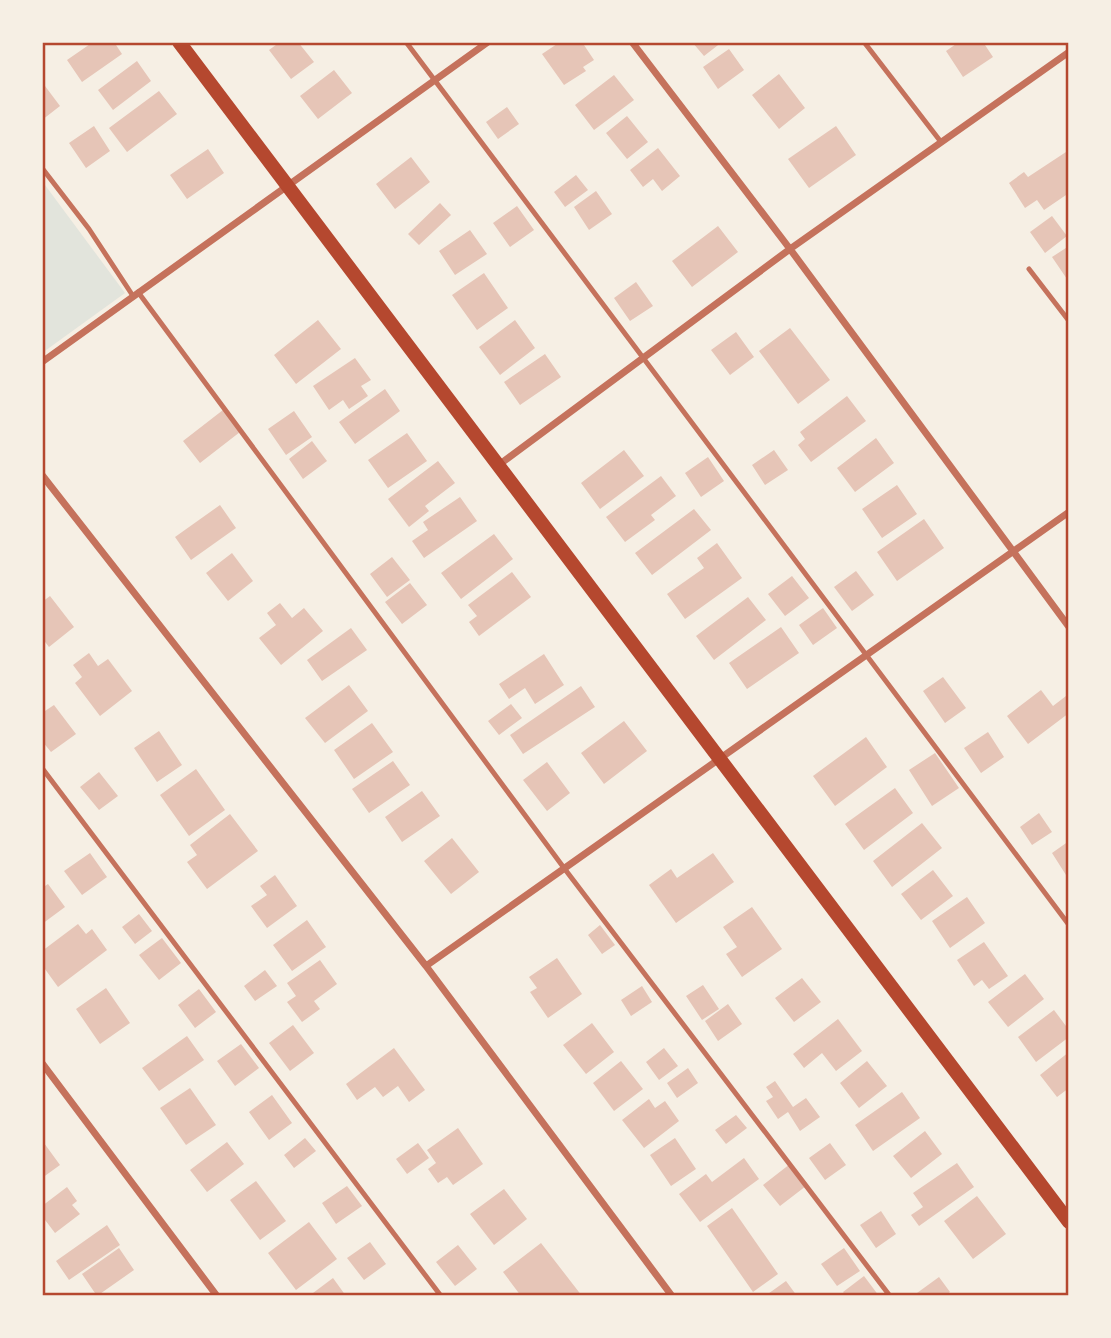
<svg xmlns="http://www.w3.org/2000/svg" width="1111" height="1338" font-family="Helvetica,sans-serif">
  <rect width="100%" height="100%" fill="#f6efe4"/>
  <path fill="#e2e4dc" d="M42 181 125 293 42 353Z"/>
  <path fill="#e6c5b7" d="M93 42H114L122 54 82 82 67 60Z
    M280 42H298L314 62 291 79 269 50Z
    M560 42H582L594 60 583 67 586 71 564 85 542 54Z
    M692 42H722L704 56Z
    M959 42H983L993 57 963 77 946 51Z
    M729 49 744 70 718 89 703 67Z
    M137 61 151 81 113 110 98 90Z
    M334 70 352 93 318 119 300 96Z
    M779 74 805 108 779 129 752 95Z
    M614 75 634 100 594 130 575 105Z
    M42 82 60 106 42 120Z
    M159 91 177 114 127 152 109 128Z
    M507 107 519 124 498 139 486 122Z
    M627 116 648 142 627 159 606 133Z
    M94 126 110 151 86 168 69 143Z
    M836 126 856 155 809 188 788 159Z
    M658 148 680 176 662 191 653 179 643 187 630 170Z
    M208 149 224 173 187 199 170 175Z
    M1066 152 1069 157V193L1044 210 1037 200 1025 208 1009 183 1024 172 1028 177Z
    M411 157 430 182 395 209 376 184Z
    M576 175 588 190 565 207 554 192Z
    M596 191 612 214 589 230 574 207Z
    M440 203 451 215 419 245 408 234Z
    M517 206 534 230 510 247 493 223Z
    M1052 216 1067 236 1045 253 1030 232Z
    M718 226 738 252 692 287 672 261Z
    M470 230 487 254 455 275 439 251Z
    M1069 246V282L1052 257Z
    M484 273 508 308 477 330 452 295Z
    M636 282 653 306 630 321 614 298Z
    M318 320 341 349 296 384 274 355Z
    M515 320 535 348 500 375 479 347Z
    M790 328 830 380 798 404 759 351Z
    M736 332 754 357 730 375 711 350Z
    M545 354 561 377 520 405 504 382Z
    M355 358 371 380 361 386 368 396 349 409 343 400 329 410 313 386Z
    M385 389 400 411 355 444 339 422Z
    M847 396 866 421 811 462 798 445 805 439 800 432Z
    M223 410 240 432 200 463 183 441Z
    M294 411 312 437 286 455 268 429Z
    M407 433 427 461 388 488 368 460Z
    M876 438 894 463 855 492 837 468Z
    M312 441 327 461 303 479 289 459Z
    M624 450 644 476 600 509 581 483Z
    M774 450 788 470 765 485 752 465Z
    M708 457 724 481 701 497 685 473Z
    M438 461 455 483 425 506 429 511 409 527 388 499Z
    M661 476 676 496 651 515 655 520 625 542 606 517Z
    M897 485 917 514 882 538 862 509Z
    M460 497 477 521 424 558 412 541 428 530 423 522Z
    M220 505 236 528 191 560 175 537Z
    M694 509 711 530 652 575 635 553Z
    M924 519 944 548 897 581 877 552Z
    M494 534 513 559 461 599 441 573Z
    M717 543 742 578 685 619 667 594 704 568 697 558Z
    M232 553 253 581 228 601 206 573Z
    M392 557 410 580 387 597 370 574Z
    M856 571 874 595 852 611 834 587Z
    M512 572 531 597 479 636 469 622 477 616 468 605Z
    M792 576 809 598 785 616 768 594Z
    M410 583 427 605 402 624 385 602Z
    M50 596 74 627 49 647 42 638V602Z
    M748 597 766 620 714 660 696 636Z
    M280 603 292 618 304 608 323 631 281 665 259 638 276 625 267 613Z
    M823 608 837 628 813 645 799 625Z
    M781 627 799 653 747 689 729 663Z
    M351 628 367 650 322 681 307 660Z
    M89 653 98 666 108 659 132 691 100 716 75 683 82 677 73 665Z
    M544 654 564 685 535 704 525 688 509 699 499 684Z
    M943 677 966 708 945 723 923 691Z
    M349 685 368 711 325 743 305 718Z
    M581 686 595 707 523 754 510 735Z
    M1041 690 1053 706 1066 696 1069 713 1028 744 1007 716Z
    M511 704 522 718 499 735 488 721Z
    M54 705 76 734 51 752 42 741V713Z
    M624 721 647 751 604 784 581 753Z
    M372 723 393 752 354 779 334 750Z
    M159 731 182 765 157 782 134 748Z
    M988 732 1004 757 981 773 964 748Z
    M866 737 887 767 835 806 813 776Z
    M935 753 959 788 932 806 909 770Z
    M393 761 410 785 369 813 352 789Z
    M547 762 570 793 547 811 523 780Z
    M196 769 225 810 189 836 160 795Z
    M99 772 118 796 99 810 80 787Z
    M895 788 913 813 864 850 845 824Z
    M422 791 440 816 402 842 385 817Z
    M1039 813 1052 832 1032 845 1020 827Z
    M230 814 258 851 207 889 187 862 197 855 190 845Z
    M922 823 942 848 892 887 873 861Z
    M452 838 479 872 451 894 424 861Z
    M1069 841V872L1066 875 1052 853Z
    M90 853 107 877 82 895 64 871Z
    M713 853 734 882 676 923 649 885 671 869 677 878Z
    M933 870 953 896 921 920 901 894Z
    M275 875 297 906 267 928 251 906 267 895 260 886Z
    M48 884 65 907 42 924V888Z
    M967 897 985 923 950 948 932 921Z
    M752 907 782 949 742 977 726 954 737 947 723 927Z
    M139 914 152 931 135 944 122 927Z
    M307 920 326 947 292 971 273 945Z
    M78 924 86 934 92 929 107 950 58 987 42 965V951Z
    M600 925 615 945 602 954 588 935Z
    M162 938 181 963 159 980 139 955Z
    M984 942 1008 976 989 989 982 980 974 986 957 960Z
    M557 958 582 994 548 1018 530 992 537 988 529 977Z
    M320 960 337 984 314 1001 320 1009 302 1022 287 1002 296 996 287 983Z
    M265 970 277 986 255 1001 244 986Z
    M1025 974 1044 999 1008 1027 988 1002Z
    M802 978 821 1002 794 1022 775 998Z
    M703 985 719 1009 702 1020 686 996Z
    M642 986 652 1002 631 1016 621 1000Z
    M106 988 130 1023 100 1044 76 1009Z
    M199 989 216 1012 195 1028 178 1005Z
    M728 1004 742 1024 718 1041 705 1021Z
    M1054 1010 1069 1030V1037L1036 1062 1018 1037Z
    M838 1019 862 1051 836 1071 822 1053 804 1068 793 1054Z
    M592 1023 614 1052 586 1074 563 1045Z
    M293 1025 314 1053 290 1071 269 1043Z
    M187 1036 204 1060 159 1091 142 1068Z
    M241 1044 259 1068 235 1086 217 1061Z
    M394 1048 425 1090 409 1102 398 1086 383 1097 375 1087 357 1100 346 1084Z
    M664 1048 678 1066 659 1080 646 1062Z
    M1069 1052V1088L1057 1097 1040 1075Z
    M621 1061 643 1089 614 1111 593 1083Z
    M867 1061 887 1086 859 1108 840 1083Z
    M688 1068 698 1083 677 1098 667 1083Z
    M775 1081 793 1107 806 1098 820 1117 800 1131 788 1112 778 1119 766 1101 773 1097 766 1087Z
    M190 1088 216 1125 186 1145 160 1108Z
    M902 1092 920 1118 873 1151 855 1125Z
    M272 1095 292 1123 269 1140 249 1112Z
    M649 1099 655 1108 665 1101 679 1121 644 1148 622 1120Z
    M736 1115 747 1128 726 1144 715 1130Z
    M458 1128 483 1164 453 1185 447 1177 438 1183 428 1169 436 1163 427 1150Z
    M925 1131 942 1154 911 1178 893 1156Z
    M305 1138 316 1151 294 1168 284 1155Z
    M675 1138 696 1169 671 1186 650 1155Z
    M227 1142 244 1164 207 1192 190 1170Z
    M44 1143 60 1165 42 1178V1145Z
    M418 1143 429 1158 407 1174 396 1159Z
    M830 1143 846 1165 825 1180 809 1158Z
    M744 1158 759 1179 700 1222 679 1194 706 1174 712 1182Z
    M957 1163 974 1187 919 1226 911 1215 923 1207 913 1193Z
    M790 1164 806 1186 780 1206 763 1185Z
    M256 1181 286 1221 260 1240 230 1200Z
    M347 1186 362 1206 336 1224 322 1203Z
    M67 1187 77 1201 72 1205 80 1214 55 1233 42 1216V1206Z
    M504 1189 527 1219 494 1245 470 1214Z
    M977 1196 1006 1234 973 1259 944 1221Z
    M732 1208 778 1274 753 1292 707 1226Z
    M881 1211 896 1234 876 1248 860 1225Z
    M309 1222 337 1259 296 1290 268 1253Z
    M107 1225 120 1245 69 1280 56 1261Z
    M370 1242 386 1264 364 1280 347 1258Z
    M541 1243 582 1296H521L503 1272Z
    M458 1245 477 1269 455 1286 436 1262Z
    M119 1248 134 1270 97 1296 82 1274Z
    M844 1248 860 1271 837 1286 821 1264Z
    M864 1276 879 1296H846L843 1292Z
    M939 1277 950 1292 945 1296H919L917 1293Z
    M333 1278 346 1296H309Z
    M786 1281 797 1296H765Z"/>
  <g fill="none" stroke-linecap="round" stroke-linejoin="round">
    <path stroke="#c5725c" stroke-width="5" d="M406 42 1069 925
      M864 42 941 142
      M42 168 89 229 133 296
      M1029 269 1069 321
      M138 292 564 868 890 1296
      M42 768 441 1296"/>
    <path stroke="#c5725c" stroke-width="7" d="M632 42 790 249 1069 627
      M42 362 488 42
      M500 464 790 249 1069 52
      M42 475 426 966 672 1296
      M426 966 1069 512
      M42 1063 217 1296"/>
    <path stroke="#b5482f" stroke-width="14" d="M179 42 1069 1222"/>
  </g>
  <rect width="1111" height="1338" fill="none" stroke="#f6efe4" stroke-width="88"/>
  <rect x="44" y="44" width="1023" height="1250" fill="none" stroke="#b5482f" stroke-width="2.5"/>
</svg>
